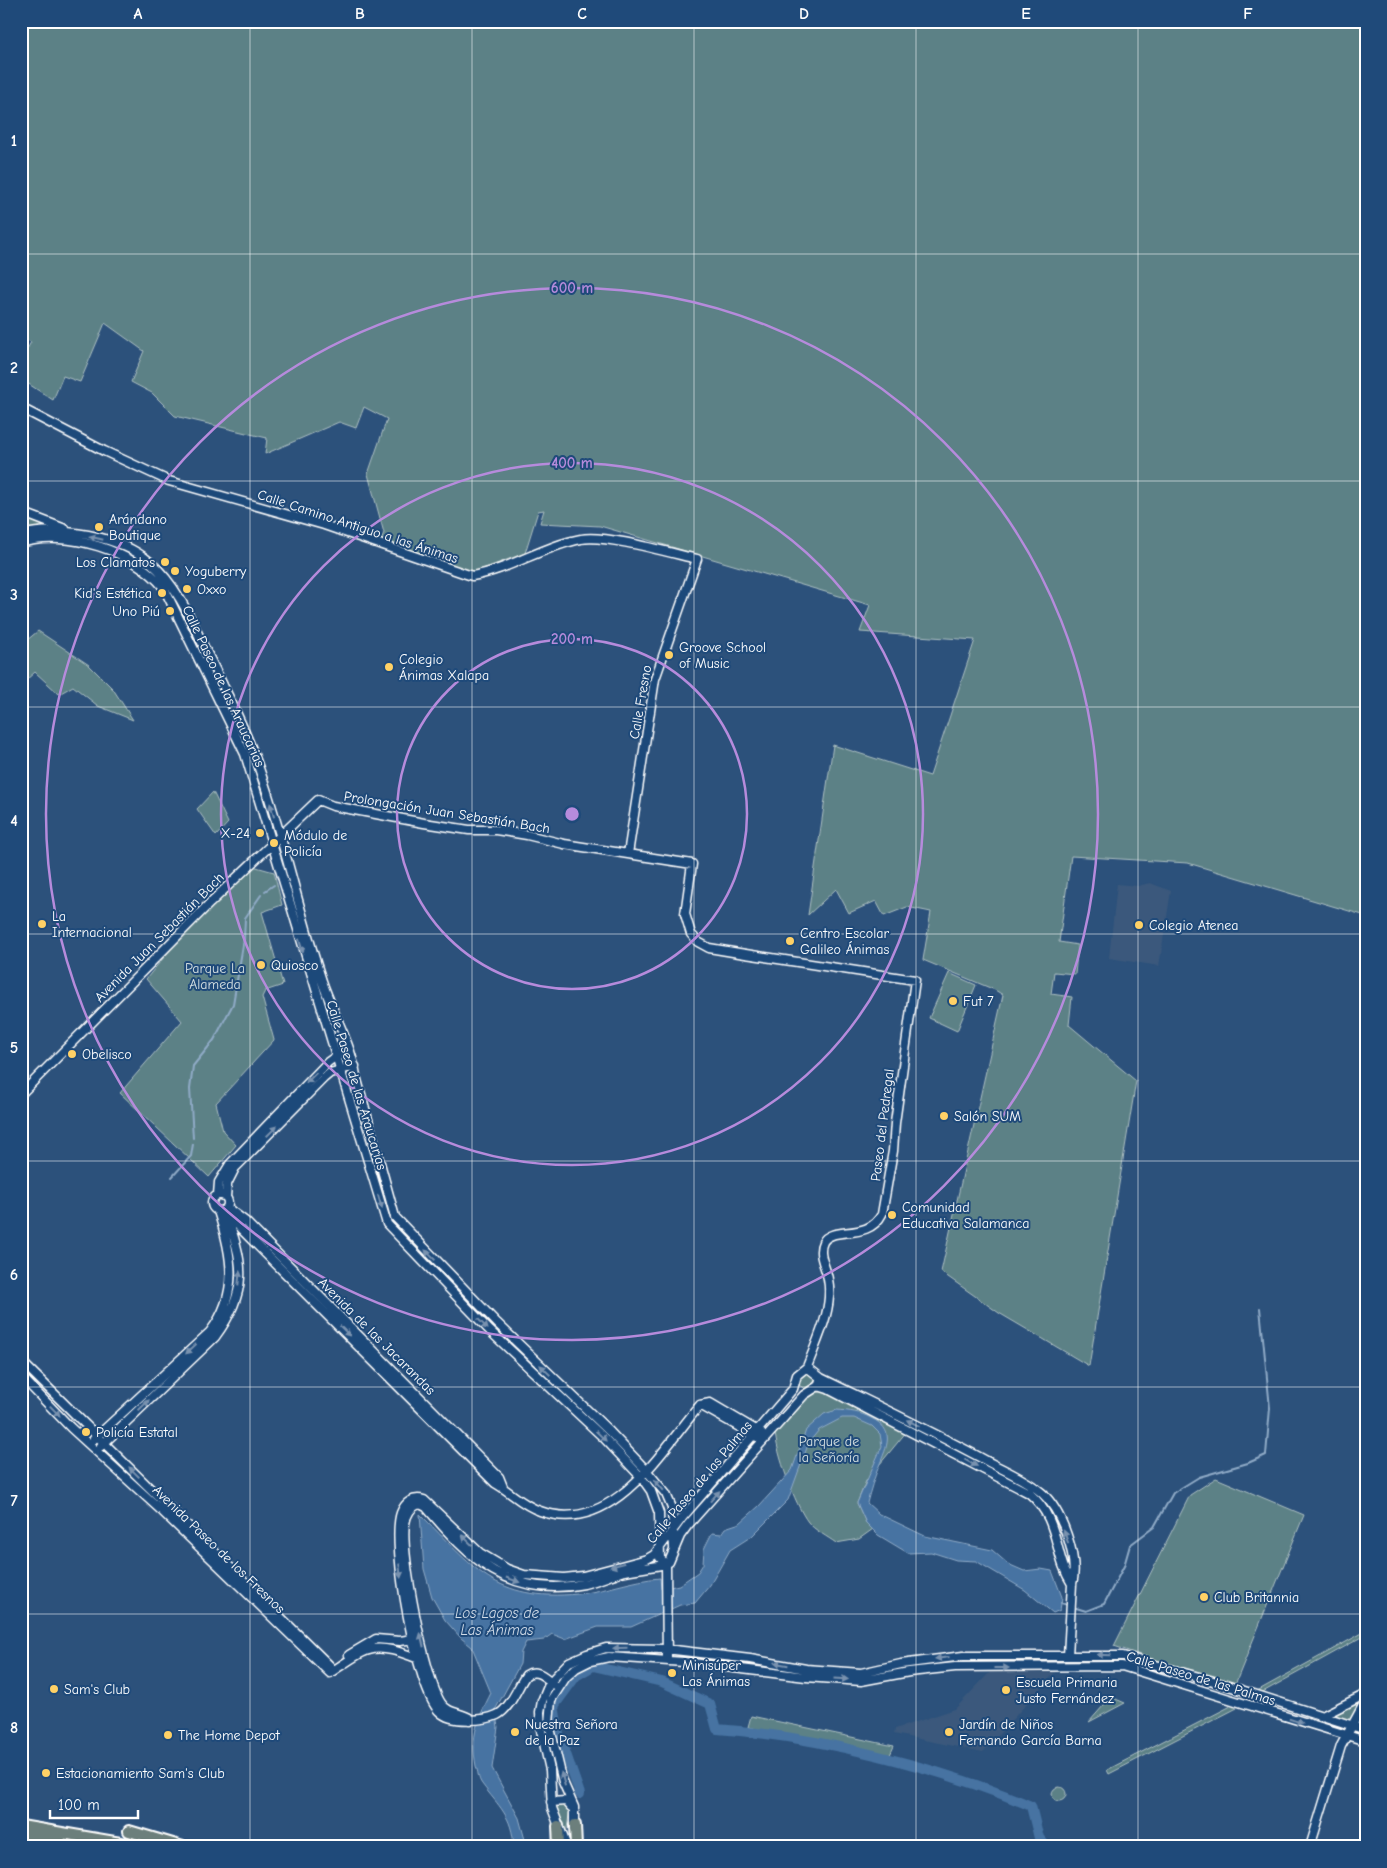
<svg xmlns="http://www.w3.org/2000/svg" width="1387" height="1868" font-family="'Comic Neue',sans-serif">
  <rect width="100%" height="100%" fill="#2c517b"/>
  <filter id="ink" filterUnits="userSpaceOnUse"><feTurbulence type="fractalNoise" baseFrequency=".02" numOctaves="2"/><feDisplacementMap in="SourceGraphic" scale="10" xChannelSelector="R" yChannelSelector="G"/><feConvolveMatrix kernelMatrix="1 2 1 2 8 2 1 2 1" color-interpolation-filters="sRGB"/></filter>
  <g filter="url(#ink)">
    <path fill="#3b597c" d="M1150 883 1171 891 1159 966 1109 958 1117 884 1138 886Z
      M1058 1669 983 1752 894 1734 895 1729 955 1709 992 1670Z"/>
    <path fill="#5c8186" stroke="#aec0c2" d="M28 21H1366V916L1188 863 1071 856 1059 942 1078 945 1075 974 1054 972 1051 994 1072 997 1069 1025 1136 1081 1089 1366 999 1313 941 1272 1003 995 995 990 923 960 931 912 907 907 884 916 876 901 849 913 836 889 808 915 833 745 930 776 975 640 860 632 870 605 600 526 540 523 544 510 538 511 525 553 475 572 380 542 384 533 368 474 387 419 364 407 356 428 339 422 265 454 267 438 175 416 152 393 131 382 144 351 105 323 80 382 63 376 53 400 21 379V360L31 342 21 337V43Z
      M21 514 55 527 21 532Z
      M38 631 89 665 113 689 133 720 98 706 73 686 59 694 35 672 25 681 21 677V637L26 641Z
      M213 792 228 823 216 836 197 809Z
      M249 865 274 872 282 905 262 912 283 985 265 991 262 997 274 1040 216 1103 223 1131 236 1145 209 1177 120 1093 182 1021 146 979 179 939Z
      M949 973 976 985 957 1031 929 1018Z
      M806 1372 815 1375 817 1379 807 1390 797 1384 801 1375Z
      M818 1389 907 1431 866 1481 857 1503 866 1523 873 1529 859 1539 836 1543C828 1537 814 1530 808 1522 795 1505 776 1452 775 1431L808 1396Z
      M1216 1478 1304 1515 1234 1687 1114 1646 1190 1495Z
      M1366 1631V1635L1261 1693 1257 1691Z
      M1111 1697 1125 1703 1089 1722Z
      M1355 1701 1358 1703 1352 1719 1348 1721 1331 1716 1330 1713Z
      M1231 1706 1237 1708 1109 1774 1107 1770Z
      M751 1716 894 1746 889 1757 748 1727Z
      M1052 1794a7 7 0 1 1 14 0a7 7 0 1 1-14 0Z
      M563 1803 570 1808 566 1835 554 1810 557 1805Z"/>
    <path fill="#4673a2" stroke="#90abc7" d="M837 1410C850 1411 860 1412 871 1418 896 1430 887 1446 879 1466 874 1478 870 1491 867 1503L879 1514 925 1536 992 1550 1008 1564 1024 1571 1041 1569 1052 1571 1062 1597 1060 1610 1053 1613 1025 1590 976 1561 956 1560 931 1552 908 1553 878 1535 866 1523 857 1503 882 1446 880 1434 872 1426 854 1418H842L819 1430 809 1442 788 1500 752 1536 730 1550 710 1585 695 1603 680 1605 631 1627H598L565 1639 552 1634 544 1640 526 1642 521 1652 520 1664 495 1710 498 1727 492 1768 519 1818 527 1847H514C512 1815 499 1807 482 1784 478 1779 478 1771 476 1766 470 1735 478 1719 491 1693L472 1647 461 1638 445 1620 432 1597 424 1569 420 1514C474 1568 495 1602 578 1594 606 1591 632 1580 660 1578L661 1589 679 1585 698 1572 703 1564 704 1549 712 1533 721 1534 725 1528 740 1523 759 1506 792 1470 806 1430 824 1414Z"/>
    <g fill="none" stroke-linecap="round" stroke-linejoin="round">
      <path stroke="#90abc7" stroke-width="2" d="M265 891 274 885
        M193 1138 190 1089 193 1066 214 1040 233 1004 244 939 245 918 261 895
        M172 1177 191 1156 193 1144
        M1061 1603 1068 1605
        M1073 1607 1086 1611 1104 1604 1124 1566 1130 1545 1154 1527 1173 1493 1199 1477 1248 1463 1266 1455 1270 1408 1260 1308"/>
      <path stroke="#4673a2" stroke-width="10" d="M580 1794 559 1734 554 1706 576 1676 593 1666 662 1682 710 1704 717 1729C817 1736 939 1767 1031 1806L1039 1838 1047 1847"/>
      <defs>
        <path id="secondary" d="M21 408 104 451 169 481 324 525 472 576C509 570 543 546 581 539 604 534 671 553 697 559L655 679 628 854
          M21 512 65 529
          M21 535C58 525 120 536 150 562 177 585 191 619 206 651 226 691 247 732 261 774 285 842 299 913 322 981 332 1011 352 1046 356 1076L395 1217 497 1323 609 1431 646 1470 666 1494 672 1508 674 1548
          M21 543C67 529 135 551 164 588L245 754 387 1224 490 1331 604 1438 641 1477 651 1491 659 1513 660 1558 666 1564 667 1661
          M21 1094 210 903 318 800 333 806 424 823 469 830H496L527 835 564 844 692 864 685 914 691 934 698 942 709 948 739 953 915 980 895 1123 893 1151 882 1214C868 1242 832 1225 823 1242 817 1254 826 1267 828 1279 834 1308 817 1340 807 1367
          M218 1195 219 1182 230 1164 328 1062 342 1052 350 1051
          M212 1203a8 8 0 1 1 16 0a8 8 0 1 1-16 0Z
          M226 1197 227 1184 235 1168 324 1078 330 1073 355 1066
          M225 1209 241 1229 495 1483C511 1492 522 1505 540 1511 612 1537 661 1451 700 1405L710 1403 761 1433
          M230 1210 246 1222 499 1477 503 1487
          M21 1361 330 1666
          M21 1376 71 1428 163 1512 330 1673
          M818 1386 828 1389 1029 1493C1061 1520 1053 1555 1072 1584
          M700 1405 757 1437
          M94 1439 210 1332C240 1293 232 1254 218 1211
          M101 1446 215 1337C248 1293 246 1261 224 1212
          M349 1655 376 1639 400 1641 413 1639
          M330 1673C370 1646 372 1641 419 1659
          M558 1688C548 1680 538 1667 526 1675 518 1686 510 1709 497 1715 484 1721 451 1723 440 1712 417 1692 390 1543 401 1513 405 1502 413 1497 424 1500L480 1553 507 1569 524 1575 564 1578 583 1576 647 1559 654 1555 682 1518 793 1389 797 1375 807 1367 821 1378C876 1405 931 1431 985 1460 1003 1470 1026 1479 1042 1493 1062 1511 1079 1558 1072 1584L1068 1656
          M1320 1717 1366 1694
          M471 1719C461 1712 448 1714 441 1703 425 1679 400 1553 405 1524 406 1515 411 1506 420 1504L426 1507C470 1559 509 1599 584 1584 597 1581 608 1576 621 1572 635 1568 651 1568 666 1564L669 1562 680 1536 688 1525 804 1395 818 1386 821 1378
          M551 1802 566 1801 571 1807
          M574 1829V1807L563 1782 549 1724 551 1700 566 1677 576 1668 590 1661 609 1657 684 1662 806 1677 861 1681 909 1672 955 1667 1122 1666 1366 1741
          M567 1847 552 1808 550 1770 541 1730 540 1712 542 1701 550 1682 569 1662 587 1654 606 1648 666 1649 750 1659 806 1669 861 1673 901 1664 963 1656H1123L1210 1680 1366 1730
          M1310 1847 1341 1746 1366 1700"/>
        <path id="highway" d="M575 1825 576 1847
          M21 1826 144 1847
          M558 1826 559 1847
          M129 1831 183 1847
          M21 1834 60 1838
          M39 1843 67 1847"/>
      </defs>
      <use href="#secondary" stroke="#fff" stroke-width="11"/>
      <use href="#highway" stroke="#fff" stroke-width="14"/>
      <use href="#secondary" stroke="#1f4a7a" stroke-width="8"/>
      <use href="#highway" stroke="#6c7f7c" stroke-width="10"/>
    </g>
    <defs><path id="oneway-solid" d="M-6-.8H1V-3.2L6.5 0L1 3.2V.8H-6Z" transform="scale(1.25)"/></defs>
    <g fill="#7992af">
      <use href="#oneway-solid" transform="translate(96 538) rotate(-166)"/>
      <use href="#oneway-solid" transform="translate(272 810) rotate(-106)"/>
      <use href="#oneway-solid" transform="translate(301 946) rotate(73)"/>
      <use href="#oneway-solid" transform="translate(311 1078) rotate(135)"/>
      <use href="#oneway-solid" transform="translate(272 1131) rotate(-45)"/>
      <use href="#oneway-solid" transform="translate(380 1202) rotate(74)"/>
      <use href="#oneway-solid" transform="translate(430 1255) rotate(-135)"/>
      <use href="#oneway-solid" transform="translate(239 1278) rotate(-84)"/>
      <use href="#oneway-solid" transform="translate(483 1324) rotate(46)"/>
      <use href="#oneway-solid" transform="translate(345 1331) rotate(45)"/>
      <use href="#oneway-solid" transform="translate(191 1349) rotate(137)"/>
      <use href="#oneway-solid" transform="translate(545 1370) rotate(-136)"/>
      <use href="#oneway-solid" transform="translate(144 1405) rotate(-44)"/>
      <use href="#oneway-solid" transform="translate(55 1411) rotate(46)"/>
      <use href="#oneway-solid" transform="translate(913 1423) rotate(-154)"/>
      <use href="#oneway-solid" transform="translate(601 1436) rotate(44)"/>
      <use href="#oneway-solid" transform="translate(971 1463) rotate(28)"/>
      <use href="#oneway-solid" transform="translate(134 1472) rotate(-135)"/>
      <use href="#oneway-solid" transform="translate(659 1485) rotate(-130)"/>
      <use href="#oneway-solid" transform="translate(715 1496) rotate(-48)"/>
      <use href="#oneway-solid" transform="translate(1066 1537) rotate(-110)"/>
      <use href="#oneway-solid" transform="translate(467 1540) rotate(-135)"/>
      <use href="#oneway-solid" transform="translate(617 1565) rotate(164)"/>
      <use href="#oneway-solid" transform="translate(400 1571) rotate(84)"/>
      <use href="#oneway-solid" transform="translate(513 1580) rotate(19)"/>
      <use href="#oneway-solid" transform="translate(422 1640) rotate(-103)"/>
      <use href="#oneway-solid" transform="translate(620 1648) rotate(179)"/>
      <use href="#oneway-solid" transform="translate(1104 1655) rotate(-178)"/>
      <use href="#oneway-solid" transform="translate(942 1658) rotate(173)"/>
      <use href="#oneway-solid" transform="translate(781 1664) rotate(-170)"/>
      <use href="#oneway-solid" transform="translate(1002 1668)"/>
      <use href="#oneway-solid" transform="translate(841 1679) rotate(4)"/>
      <use href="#oneway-solid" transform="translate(1296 1721) rotate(17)"/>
      <use href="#oneway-solid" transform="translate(563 1779) rotate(-106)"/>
    </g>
  </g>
  <path fill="none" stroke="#fff" stroke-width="1" stroke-opacity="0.55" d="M250 21V1847M472 21V1847M694 21V1847M916 21V1847M1138 21V1847M21 254H1366M21 481H1366M21 707H1366M21 934H1366M21 1161H1366M21 1387H1366M21 1614H1366"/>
  <g fill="none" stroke="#b68bdc" stroke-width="2.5">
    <circle cx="572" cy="814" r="175"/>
    <circle cx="572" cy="814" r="351"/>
    <circle cx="572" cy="814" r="526"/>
  </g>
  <g fill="#ffd166" stroke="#1f4a7a" stroke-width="2">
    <circle cx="99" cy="527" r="5"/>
    <circle cx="165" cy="562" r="5"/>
    <circle cx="175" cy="571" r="5"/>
    <circle cx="187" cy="589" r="5"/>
    <circle cx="162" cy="593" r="5"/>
    <circle cx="170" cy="611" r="5"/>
    <circle cx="669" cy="655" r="5"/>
    <circle cx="389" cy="667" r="5"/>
    <circle cx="260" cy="833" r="5"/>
    <circle cx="274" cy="843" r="5"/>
    <circle cx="42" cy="924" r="5"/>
    <circle cx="1139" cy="925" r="5"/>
    <circle cx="790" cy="941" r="5"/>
    <circle cx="261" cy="965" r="5"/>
    <circle cx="953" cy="1001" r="5"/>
    <circle cx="72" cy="1054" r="5"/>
    <circle cx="944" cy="1116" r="5"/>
    <circle cx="892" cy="1215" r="5"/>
    <circle cx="86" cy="1432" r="5"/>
    <circle cx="1204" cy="1597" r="5"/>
    <circle cx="672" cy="1673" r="5"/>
    <circle cx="54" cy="1689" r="5"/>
    <circle cx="1006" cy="1690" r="5"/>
    <circle cx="515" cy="1732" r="5"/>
    <circle cx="949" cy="1732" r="5"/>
    <circle cx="168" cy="1735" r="5"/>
    <circle cx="46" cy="1773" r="5"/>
  </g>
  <g text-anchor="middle" stroke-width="4" stroke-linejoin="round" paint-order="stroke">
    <g font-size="14" fill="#fff" stroke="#1f4a7a" text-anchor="start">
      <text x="109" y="524">Arándano<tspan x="109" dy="16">Boutique</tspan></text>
      <text x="155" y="567" text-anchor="end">Los Clamatos</text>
      <text x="185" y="576">Yoguberry</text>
      <text x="197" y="594">Oxxo</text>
      <text x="152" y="598" text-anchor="end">Kid's Estética</text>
      <text x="160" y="616" text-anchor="end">Uno Piú</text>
      <text x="679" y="652">Groove School<tspan x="679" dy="16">of Music</tspan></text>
      <text x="399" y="664">Colegio<tspan x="399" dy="16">Ánimas Xalapa</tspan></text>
      <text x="250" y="838" text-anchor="end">X-24</text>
      <text x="284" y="840">Módulo de<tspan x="284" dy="16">Policía</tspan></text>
      <text x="52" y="921">La<tspan x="52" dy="16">Internacional</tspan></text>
      <text x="1149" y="930">Colegio Atenea</text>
      <text x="800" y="938">Centro Escolar<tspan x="800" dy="16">Galileo Ánimas</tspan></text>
      <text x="271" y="970">Quiosco</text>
      <text x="963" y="1006">Fut 7</text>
      <text x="82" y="1059">Obelisco</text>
      <text x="954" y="1121">Salón SUM</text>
      <text x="902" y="1212">Comunidad<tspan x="902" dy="16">Educativa Salamanca</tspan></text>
      <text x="96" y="1437">Policía Estatal</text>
      <text x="1214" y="1602">Club Britannia</text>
      <text x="682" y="1670">Minisúper<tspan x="682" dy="16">Las Ánimas</tspan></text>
      <text x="1016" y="1687">Escuela Primaria<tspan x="1016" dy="16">Justo Fernández</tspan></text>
      <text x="64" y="1694">Sam's Club</text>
      <text x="525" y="1729">Nuestra Señora<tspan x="525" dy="16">de la Paz</tspan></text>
      <text x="959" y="1729">Jardín de Niños<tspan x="959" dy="16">Fernando García Barna</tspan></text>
      <text x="178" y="1740">The Home Depot</text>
      <text x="56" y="1778">Estacionamiento Sam's Club</text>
    </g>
    <g font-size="14" fill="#fff" stroke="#1f4a7a">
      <text transform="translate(358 526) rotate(18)" y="5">Calle Camino Antiguo a las Ánimas</text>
      <text transform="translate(224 686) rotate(65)" y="5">Calle Paseo de las Araucarias</text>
      <text transform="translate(640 702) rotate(-80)" y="5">Calle Fresno</text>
      <text transform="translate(447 812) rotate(9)" y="5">Prolongación Juan Sebastián Bach</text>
      <text transform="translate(159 937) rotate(-45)" y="5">Avenida Juan Sebastián Bach</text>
      <text transform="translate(357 1085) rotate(73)" y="5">Calle Paseo de las Araucarias</text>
      <text transform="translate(882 1125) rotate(-83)" y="5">Paseo del Pedregal</text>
      <text transform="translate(377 1336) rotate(45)" y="5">Avenida de las Jacarandas</text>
      <text transform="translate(699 1482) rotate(-50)" y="5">Calle Paseo de las Palmas</text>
      <text transform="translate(219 1549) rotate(44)" y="5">Avenida Paseo de los Fresnos</text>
      <text transform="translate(1201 1678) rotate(17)" y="5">Calle Paseo de las Palmas</text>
    </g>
    <g font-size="14" fill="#d6e0e1" stroke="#1f4a7a">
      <text x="215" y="973">Parque La<tspan x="215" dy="16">Alameda</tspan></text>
      <text x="829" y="1446">Parque de<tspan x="829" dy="16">la Señoría</tspan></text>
    </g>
    <g font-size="15" font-style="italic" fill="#d1dce8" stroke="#1f4a7a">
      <text x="497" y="1618">Los Lagos de<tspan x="497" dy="17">Las Ánimas</tspan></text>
    </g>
  </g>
  <circle cx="572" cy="814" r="8" fill="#b68bdc" stroke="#1f4a7a" stroke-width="2.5"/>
  <g font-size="15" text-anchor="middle" font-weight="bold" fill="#b68bdc" stroke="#1f4a7a" stroke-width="4" stroke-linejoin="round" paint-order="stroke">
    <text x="572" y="293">600 m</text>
    <text x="572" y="468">400 m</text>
    <text x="572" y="644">200 m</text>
  </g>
  <rect width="1387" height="1868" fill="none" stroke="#1f4a7a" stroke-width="55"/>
  <path d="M50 1810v8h88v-8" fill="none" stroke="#ffffff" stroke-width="2.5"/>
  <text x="58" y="1810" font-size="15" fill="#ffffff" stroke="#1f4a7a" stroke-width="4" paint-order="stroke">100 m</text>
  <rect x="28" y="28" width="1332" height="1812" fill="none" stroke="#fff" stroke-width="2"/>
  <g font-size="16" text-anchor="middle" font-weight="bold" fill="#fff">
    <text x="138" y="19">A</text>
    <text x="360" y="19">B</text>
    <text x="582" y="19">C</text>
    <text x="804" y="19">D</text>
    <text x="1026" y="19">E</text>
    <text x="1248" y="19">F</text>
    <text x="14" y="146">1</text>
    <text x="14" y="373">2</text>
    <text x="14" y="600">3</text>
    <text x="14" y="826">4</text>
    <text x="14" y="1053">5</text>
    <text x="14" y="1280">6</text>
    <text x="14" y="1506">7</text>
    <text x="14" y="1733">8</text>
  </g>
</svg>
